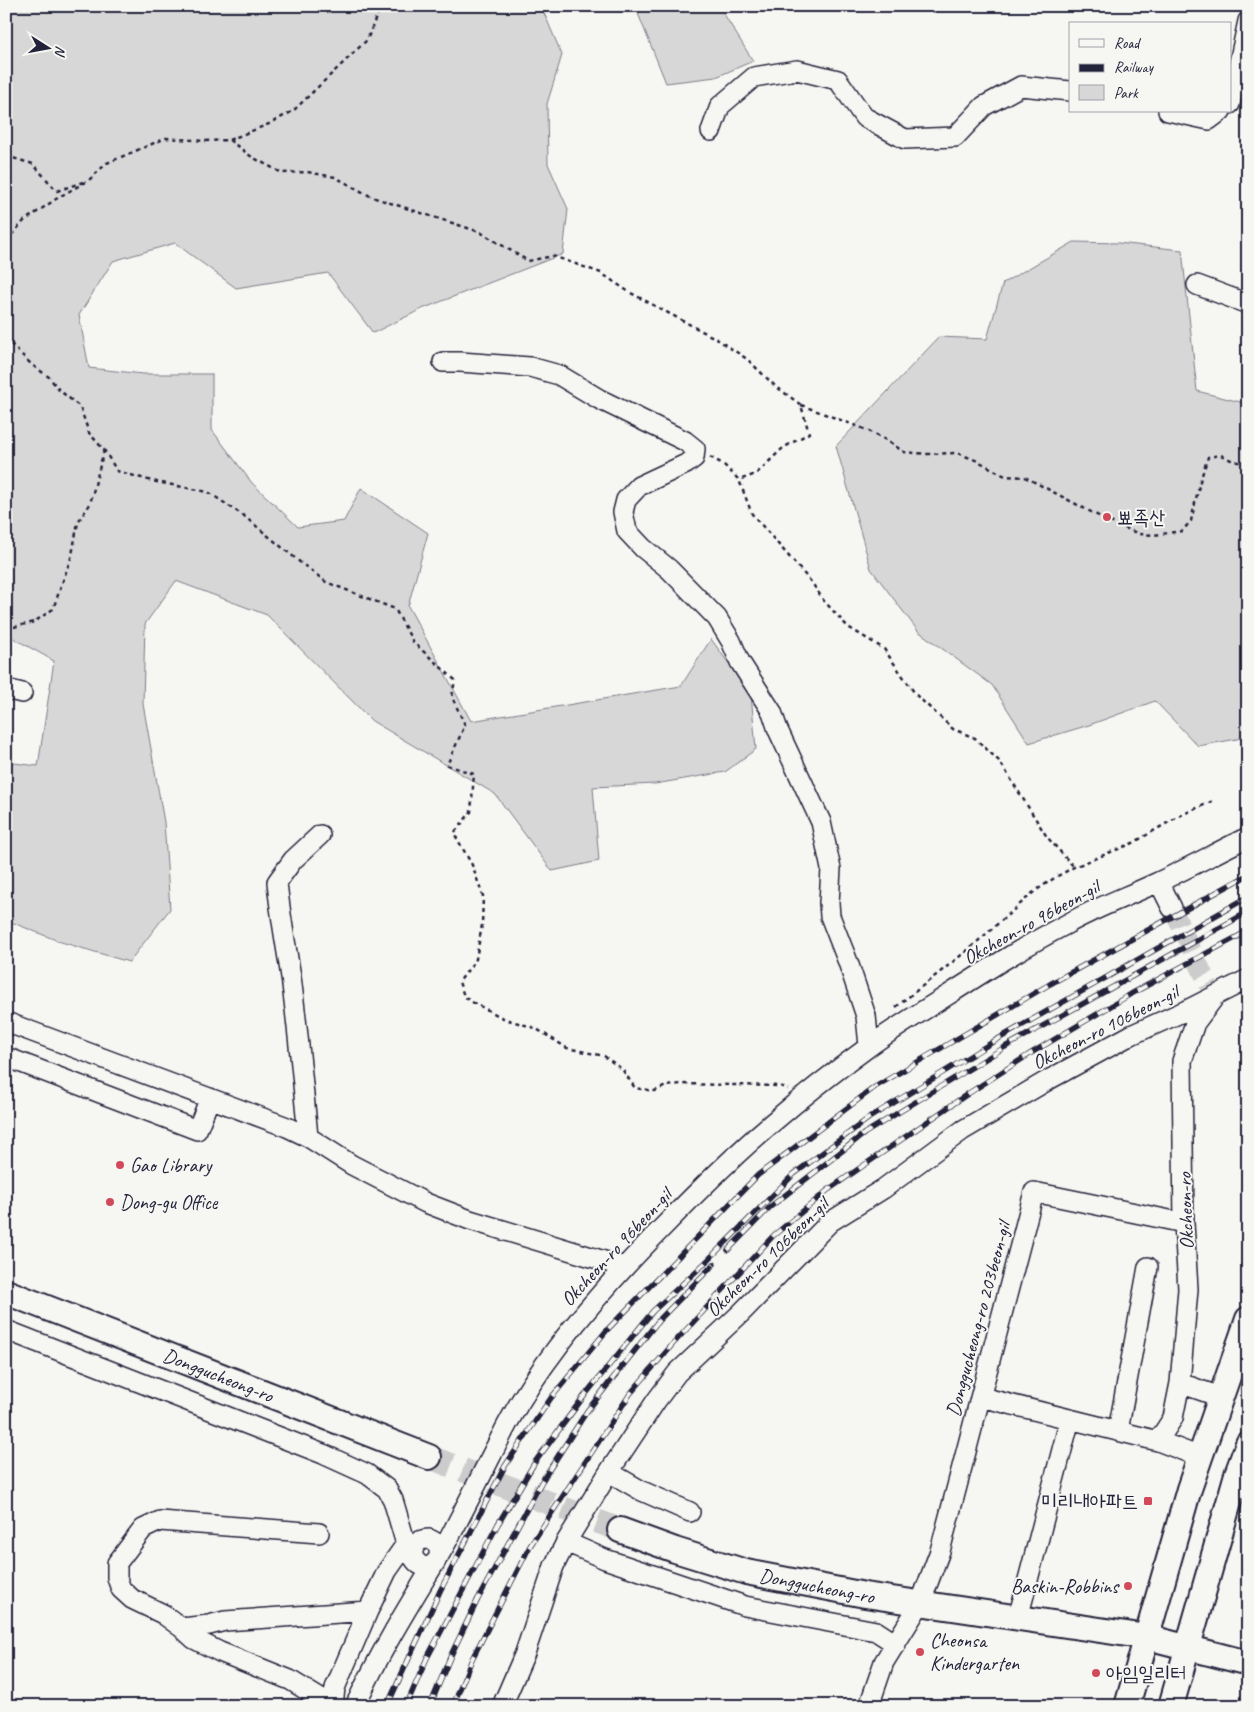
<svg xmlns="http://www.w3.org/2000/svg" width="1254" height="1712" font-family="Caveat,'Poor Story',sans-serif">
  <rect width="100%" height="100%" fill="#f6f6f2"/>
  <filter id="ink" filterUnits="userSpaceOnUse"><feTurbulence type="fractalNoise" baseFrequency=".02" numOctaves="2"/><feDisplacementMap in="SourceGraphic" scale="10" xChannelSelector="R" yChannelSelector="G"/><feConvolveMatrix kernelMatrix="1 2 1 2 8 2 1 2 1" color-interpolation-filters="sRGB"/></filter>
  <g filter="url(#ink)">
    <path fill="#d7d7d7" stroke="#7c7c89" d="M6 6H541L562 55 547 104 548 164 568 209 563 254 422 309 373 333 328 273 236 288 175 243 113 261 79 315 89 368 143 374H212V430L252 483 298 527 344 521 361 488 428 533 408 606 471 721 681 686 711 639 751 694 756 749 725 772 655 784 593 787 599 861 552 871 495 794 372 721 267 615 176 581 145 624 143 704 164 822 170 909 129 962 61 942 6 920V762L38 766 54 661 6 634Z
      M635 6H719L753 61 716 77 666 83Z
      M1074 242 1118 243 1182 250 1197 391 1248 404V737L1198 746 1155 701 1089 725 1029 743 992 685 918 631 871 569 836 446 939 337 987 339 1003 283Z"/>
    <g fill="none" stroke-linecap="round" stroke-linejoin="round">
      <path stroke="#cccccd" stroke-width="19" stroke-dasharray="19 9" stroke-linecap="butt" d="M1172 908 1209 986"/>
      <path stroke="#cccccd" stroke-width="24" stroke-dasharray="24 12" stroke-linecap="butt" d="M429 1457 620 1530"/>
      <defs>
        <path id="minor" d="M1230 104 1248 21
          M1168 111 1209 120 1221 111
          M711 131 720 106 754 77 797 70 838 80 864 117 905 139 955 137 984 106 1021 86 1070 91
          M1197 285 1248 304
          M443 362H460L530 367 559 375 599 399 685 441 695 449 694 458 686 464 639 486 626 500 623 512 627 531 643 548 669 569 717 618 731 641 740 662 772 712 778 730 821 822 831 869 829 903 830 916 848 962 866 1016 869 1046
          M6 689 22 693
          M1159 882 1172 908
          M6 1022 287 1127 308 1137 352 1165 426 1203 470 1220 624 1267
          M6 1057 197 1130 210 1098
          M308 1137C303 1083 298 1030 291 977 286 945 280 914 277 882L293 860 320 835
          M6 1330 323 1454 367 1474 387 1489 393 1500 406 1544 413 1557
          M1180 1383 1220 1397
          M981 1397 1158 1441 1200 1457
          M1118 1431 1148 1267
          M1158 1441 1173 1418 1180 1383 1188 1289 1184 1223 1182 1061 1195 1023 1213 999
          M609 1472 642 1491 690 1512
          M319 1533 160 1521 143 1529 117 1563V1578L121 1589 132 1599 163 1614 182 1628 194 1639 220 1652 290 1680 332 1706
          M566 1542 605 1559 745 1606 876 1631 896 1644
          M439 1556C440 1547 437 1542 429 1539 417 1539 412 1546 413 1557 417 1564 423 1569 432 1565 440 1561 498 1441 508 1423 545 1354 605 1286 660 1230 696 1193 733 1156 772 1123 802 1097 834 1072 867 1048 893 1029 921 1012 948 995 987 970 1026 945 1067 924 1095 908 1126 897 1156 883 1187 869 1217 852 1248 837
          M1018 1618 1070 1419
          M182 1628 209 1625 225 1621 368 1611
          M333 1706 335 1688 368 1611 387 1571 406 1544
          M355 1706C378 1656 407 1608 436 1561
          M502 1706 525 1653 554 1566 566 1542 609 1472 656 1401 677 1373 741 1313 830 1222 883 1189 963 1130 1050 1079 1131 1035 1187 1010 1248 979
          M869 1706 884 1662 920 1604 940 1551 1034 1192 1184 1223"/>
        <g id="major">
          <path id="s1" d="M6 1292 429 1457"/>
          <path id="s2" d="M620 1530 675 1550 746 1572 865 1595 1147 1637 1248 1663"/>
          <path d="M1127 1706 1189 1489 1248 1319"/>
          <path d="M1171 1706 1237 1474 1248 1444"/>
        </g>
      </defs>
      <use href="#minor" stroke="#22223b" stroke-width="22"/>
      <use href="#major" stroke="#22223b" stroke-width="28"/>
      <path stroke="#22223b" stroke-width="2.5" stroke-dasharray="4 4" stroke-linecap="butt" d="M229 140 269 124 293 111 367 40 377 15 384 6
        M6 156 33 164 57 191 83 182
        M6 241 24 221 59 197 89 180 107 163 166 138 205 141 229 140 252 157 282 173 307 172 335 177 372 197 480 232 528 261 553 256 601 273 629 292 715 338 747 359 774 385 801 405 809 433 783 448 756 474 739 480
        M6 337 10 343 32 365 49 377 59 390 80 407 89 433 104 450 117 471 152 481 208 492 244 516 301 563 326 582 395 609 413 642 455 680 452 697 465 725 447 765 474 774 471 812 454 833 472 865 483 896 482 925 476 959 459 982 464 996 470 1001 505 1019 535 1028 567 1048 604 1056 622 1069 635 1088 655 1091 666 1086 681 1084 780 1086 788 1089
        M801 405 867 430 886 440 904 452 927 454 957 453 978 461 1005 476 1025 477 1108 521 1139 534 1154 535 1182 531 1191 521 1200 481 1208 457 1221 455 1233 461 1244 463 1248 460
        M710 457 723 464 739 480 752 514 812 583 824 601 848 627 884 649 916 695 953 729 975 738 1000 762 1047 837 1074 867
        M6 629 34 622 53 609 72 555 78 522 90 504 104 450
        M896 1007 969 949 1035 891 1056 877 1074 867 1133 843 1179 816 1213 801"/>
      <use href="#minor" stroke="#f6f6f2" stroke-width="19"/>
      <use href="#major" stroke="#f6f6f2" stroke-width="24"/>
      <defs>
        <path id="rail" d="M728 1250 770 1207 865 1133 1005 1047 1248 912
          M387 1706 440 1591 505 1466 551 1398 607 1330 758 1175 875 1087 1050 984 1248 875
          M406 1706 427 1658 498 1524 535 1462 585 1395 653 1311 705 1263 794 1174 869 1118 991 1043 1248 897
          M430 1706 451 1655 478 1599 542 1481 587 1411 659 1320 714 1264
          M453 1706 472 1659 530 1546 630 1394 672 1345 773 1236 828 1190 969 1093 1033 1052 1131 994 1248 931"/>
      </defs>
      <use href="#rail" stroke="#22223b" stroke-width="5.5"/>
      <use href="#rail" stroke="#f6f6f2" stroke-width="4" stroke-dasharray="11" stroke-linecap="butt"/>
    </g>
  </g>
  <g fill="#d1495b" stroke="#f6f6f2" stroke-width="2">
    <circle cx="1107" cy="517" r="5"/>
    <circle cx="120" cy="1165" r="5"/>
    <circle cx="110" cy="1202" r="5"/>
    <rect x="1143" y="1496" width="10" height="10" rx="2.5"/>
    <circle cx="1128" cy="1586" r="5"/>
    <circle cx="920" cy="1652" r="5"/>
    <circle cx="1096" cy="1673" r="5"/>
  </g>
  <g text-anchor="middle" stroke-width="4" stroke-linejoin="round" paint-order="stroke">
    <g font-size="20" fill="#22223b" stroke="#f6f6f2" text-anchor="start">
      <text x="1117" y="524">뾰족산</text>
      <text x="130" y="1172">Gao Library</text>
      <text x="120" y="1209">Dong-gu Office</text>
      <text x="1138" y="1508" text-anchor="end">미리내아파트</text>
      <text x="1118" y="1593" text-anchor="end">Baskin-Robbins</text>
      <text x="930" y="1647">Cheonsa<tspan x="930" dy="23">Kindergarten</tspan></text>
      <text x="1106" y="1680">아임일리터</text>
    </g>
    <g font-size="20" fill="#22223b" stroke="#f6f6f2">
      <text transform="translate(1031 922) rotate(-29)" y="7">Okcheon-ro 96beon-gil</text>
      <text transform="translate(1105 1027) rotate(-27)" y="7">Okcheon-ro 106beon-gil</text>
      <text transform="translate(1185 1211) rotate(-92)" y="7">Okcheon-ro</text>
      <text transform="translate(616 1247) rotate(-47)" y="7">Okcheon-ro 96beon-gil</text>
      <text transform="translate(767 1257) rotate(-44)" y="7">Okcheon-ro 106beon-gil</text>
      <text transform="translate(978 1319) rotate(-75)" y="7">Donggucheong-ro 203beon-gil</text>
      <text dy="7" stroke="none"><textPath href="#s1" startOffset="228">Donggucheong-ro</textPath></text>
      <text dy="7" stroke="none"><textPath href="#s2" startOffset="205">Donggucheong-ro</textPath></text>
    </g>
  </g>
  <rect width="1254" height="1712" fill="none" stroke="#f6f6f2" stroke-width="25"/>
  <rect x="12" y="12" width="1229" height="1687" fill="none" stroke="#22223b" stroke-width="2" filter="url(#ink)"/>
  <rect x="1069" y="22" width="162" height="90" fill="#f6f6f2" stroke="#a1a1a9"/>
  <rect x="1079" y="39" width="25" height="8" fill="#f6f6f2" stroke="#a1a1a9"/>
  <text x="1114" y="48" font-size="15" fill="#22223b">Road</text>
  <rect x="1079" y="64" width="25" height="8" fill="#22223b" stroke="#a1a1a9"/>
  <text x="1114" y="72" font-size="15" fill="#22223b">Railway</text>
  <rect x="1079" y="85" width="25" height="15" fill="#d7d7d7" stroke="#a1a1a9"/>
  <text x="1114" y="98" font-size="15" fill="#22223b">Park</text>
  <g transform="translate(48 48) rotate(101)" stroke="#f6f6f2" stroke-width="4" paint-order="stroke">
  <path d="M0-4L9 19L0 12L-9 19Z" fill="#22223b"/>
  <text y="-8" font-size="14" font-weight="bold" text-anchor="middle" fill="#22223b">N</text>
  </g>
</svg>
